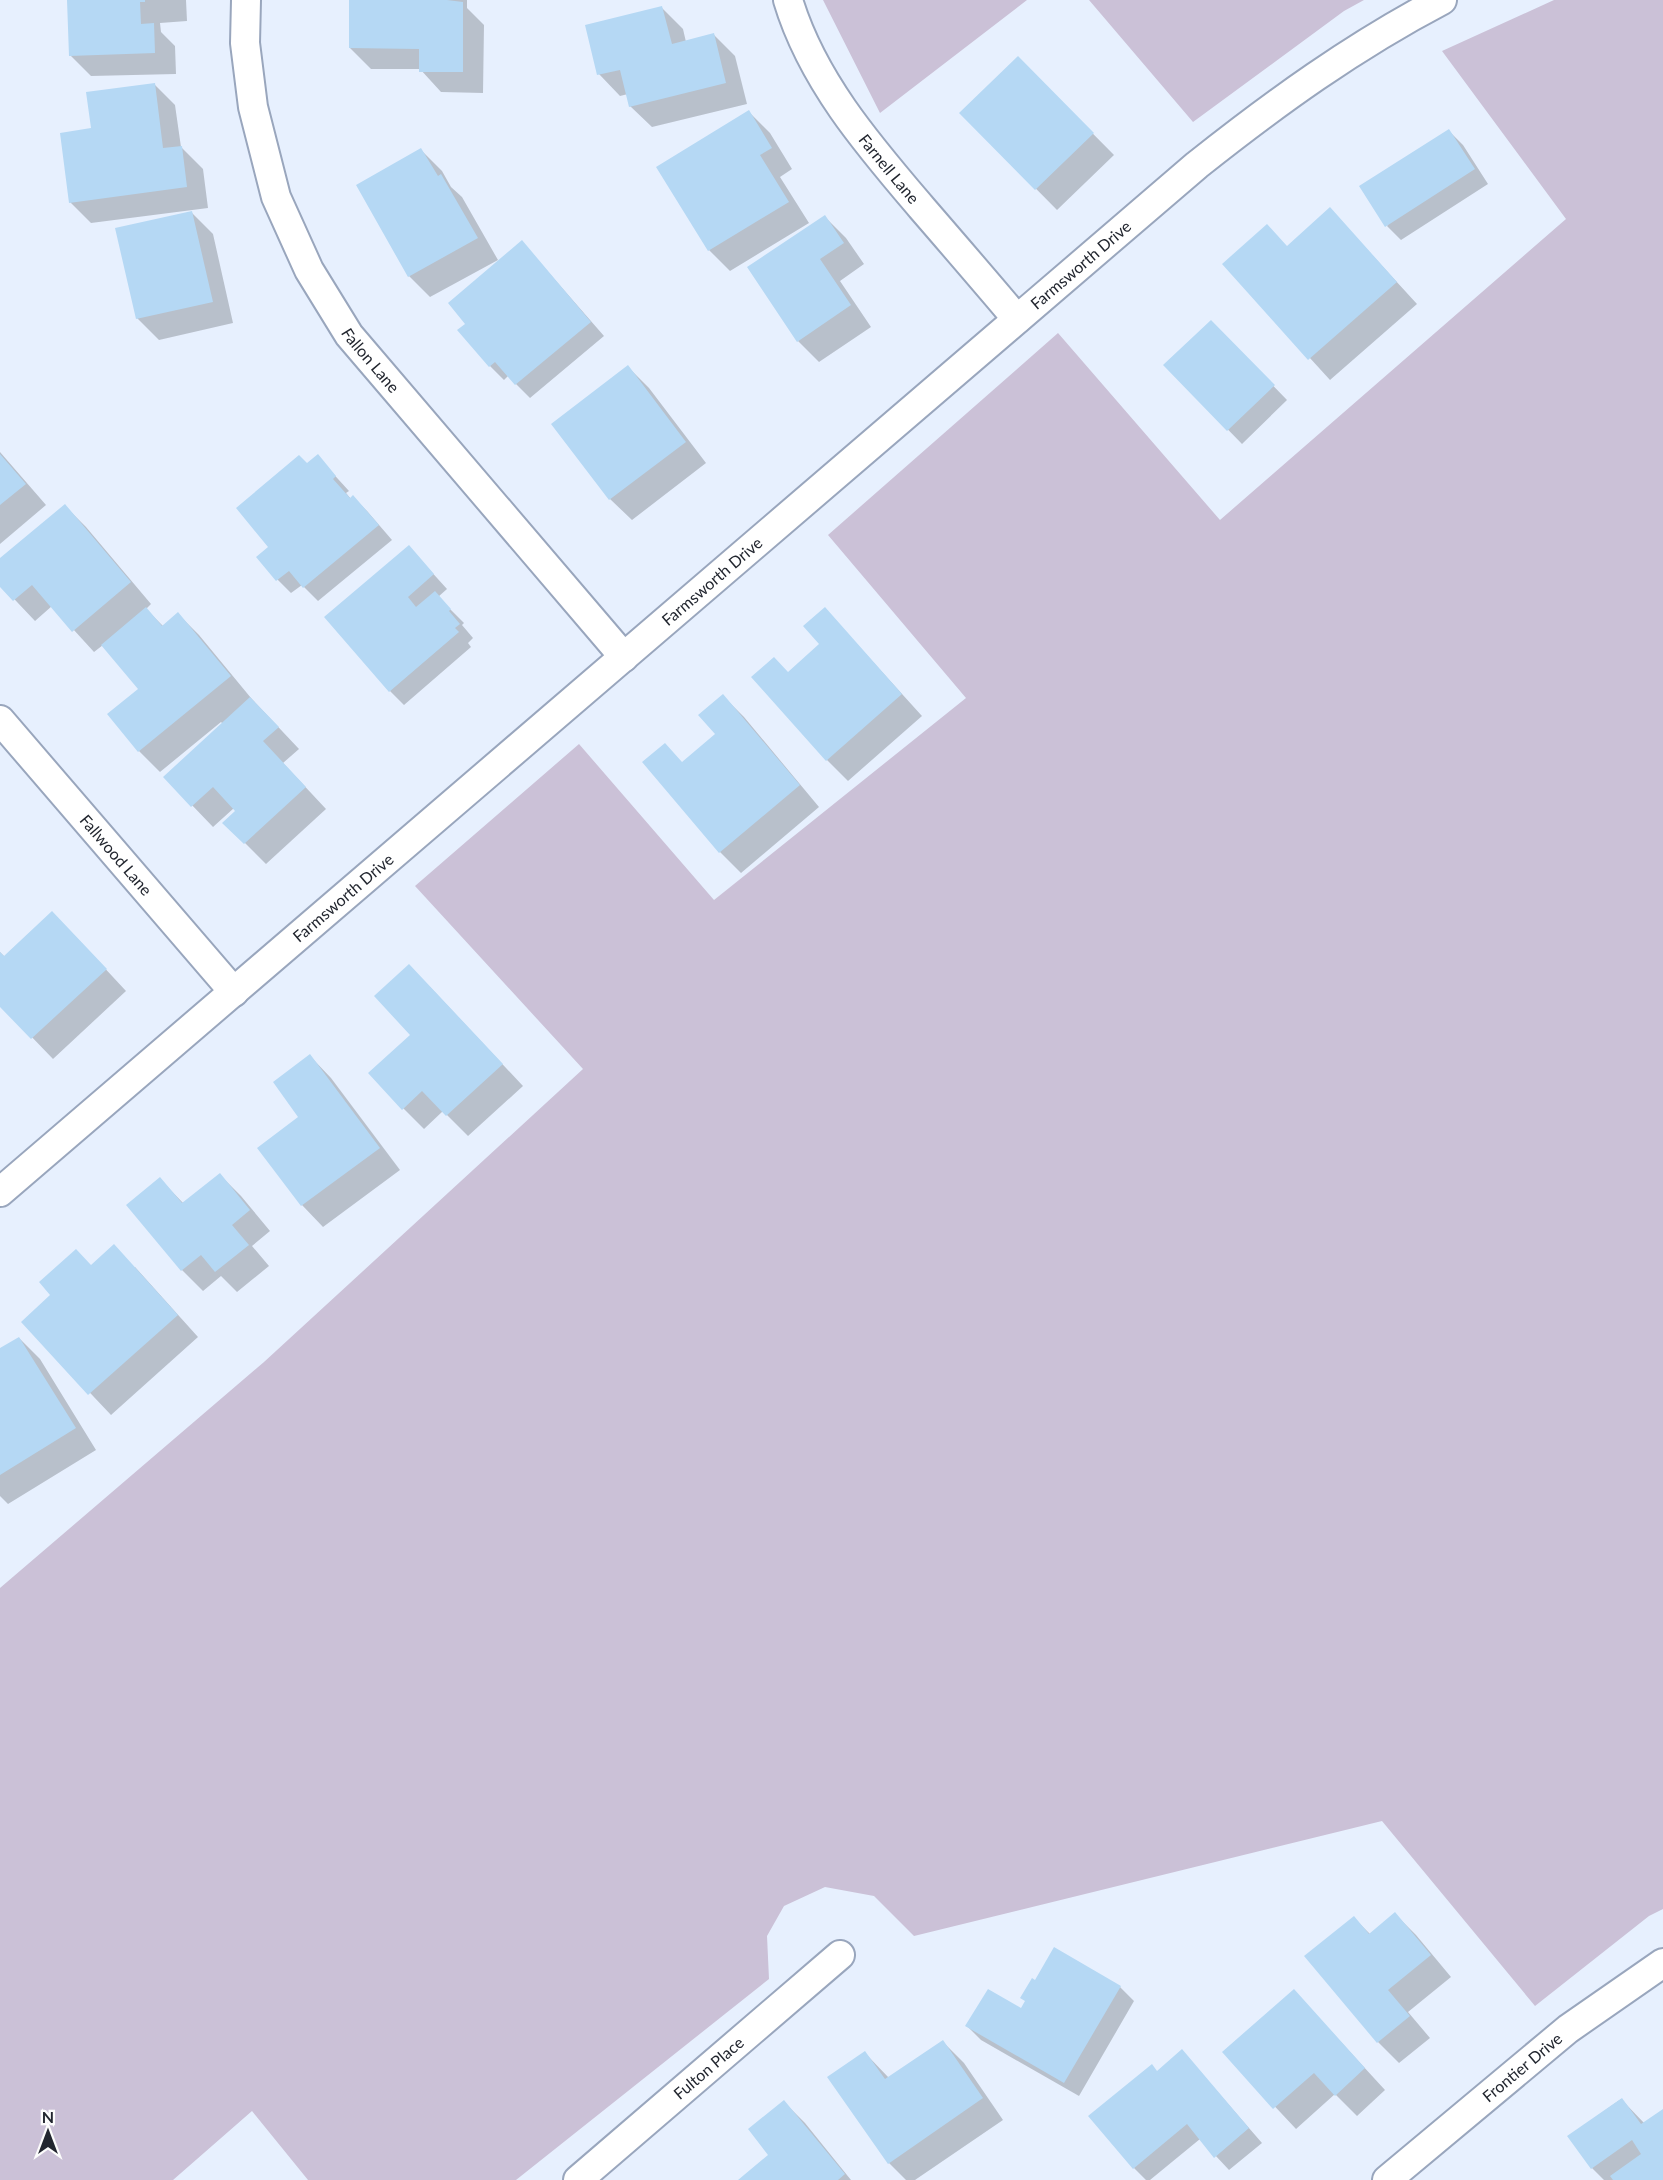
<svg xmlns="http://www.w3.org/2000/svg" width="1663" height="2180" font-family="Lato,sans-serif">
  <rect width="100%" height="100%" fill="#e7f0fe"/>
  <path fill="#cbc1d7" d="M823 0H1027L880 113Z
    M1089 0H1364L1344 11 1193 122Z
    M1554 0H1663V1909L1649 1916 1535 2006 1382 1821 914 1936 874 1896 825 1887 784 1906 767 1936 769 1979 516 2180H308L252 2111 173 2180H0V1588L264 1362 583 1069 415 886 579 744 714 900 966 698 828 535 1058 333 1220 520 1566 219 1442 51Z"/>
  <path fill="#0003" d="M68 0H186L187 21 160 23 161 32 175 46 176 74 91 76 70 55Z
    M351 0H467V8L484 25 483 93 441 92 420 69H371L350 48Z
    M662 8 683 29 686 42 714 35 735 56 747 104 652 127 630 106 628 94 620 96 599 74Z
    M1018 58 1114 155 1057 210 961 113Z
    M154 84 175 105 181 147 203 169 208 208 91 223 70 202 93 130Z
    M749 112 770 133 792 169 780 177 809 223 730 271 709 250Z
    M1449 131 1463 145 1488 184 1401 240 1387 226Z
    M421 150 442 171 451 187 462 197 498 260 430 297 409 276 358 185Z
    M1330 209 1417 304 1330 380 1224 264 1288 247Z
    M192 213 213 234 233 323 159 340 137 318Z
    M825 217 846 238 864 264 840 281 871 327 819 362 798 341Z
    M522 242 604 336 530 398 508 376 504 380 490 366 467 324Z
    M1211 322 1287 400 1242 444 1165 365Z
    M628 367 649 388 706 463 632 520 610 499Z
    M0 452 46 505 0 544Z
    M317 456 349 491 346 493 351 499 353 497 367 511 392 540 318 601 302 585 291 593 277 579 270 548 307 465Z
    M65 506 86 527 151 604 146 609 164 627 178 614 199 635 251 698 299 749 283 763 326 809 266 864 225 823 237 811 234 808 213 827 165 777 223 724 221 722 160 772 139 751 140 690 103 645 94 652 52 606 35 621 0 584V560Z
    M409 547 447 589 438 597 464 623 462 625 473 638 468 643 471 647 404 705 390 691Z
    M825 609 922 716 848 781 827 760 821 644Z
    M723 696 744 717 819 807 741 873 720 852 683 763 718 735Z
    M73 934 126 991 53 1059 0 1004V952L5 957Z
    M430 987 523 1086 468 1136 443 1111 424 1129 403 1108 412 1035Z
    M310 1056 331 1078 400 1170 323 1227 302 1205 300 1117Z
    M220 1175 241 1196 270 1231 252 1246 269 1266 237 1292 221 1276 203 1291 182 1270 128 1205 160 1179 184 1204Z
    M91 1267H135L198 1337 111 1415 23 1322 52 1295Z
    M19 1338 40 1359 96 1450 8 1504 0 1496V1350Z
    M1395 1914 1416 1935 1451 1977 1408 2012 1430 2038 1399 2063 1378 2042 1354 1918 1370 1934Z
    M1120 1987 1134 2001 1079 2096 981 2040 967 2026 1022 2010Z
    M1294 1991 1385 2090 1357 2116 1335 2094 1296 2129 1224 2052Z
    M943 2042 964 2063 1003 2120 915 2180H906L889 2163 865 2053 889 2078Z
    M1182 2051 1262 2143 1229 2170 1200 2139 1150 2180H1146L1134 2168 1158 2072Z
    M1621 2099 1645 2124 1663 2180H1604L1592 2168 1569 2136Z
    M784 2102 805 2123 851 2180H740L771 2155Z"/>
  <path fill="#b5d8f4" d="M67 0H145V2H140L141 24 154 23 155 53 69 56Z
    M349 0H447L463 2V72H419V49L349 48Z
    M662 6 672 44 714 33 726 83 629 107 620 70 597 75 585 25Z
    M1018 56 1094 133 1035 190 959 113Z
    M155 83 163 148 182 146 187 187 69 203 60 133 91 128 86 92Z
    M749 110 772 148 760 155 789 202 708 251 656 167Z
    M1449 129 1475 169 1385 227 1359 186Z
    M421 148 438 176 441 174 478 238 408 277 356 185Z
    M1330 207 1397 282 1308 360 1222 264 1267 224 1287 246Z
    M192 211 213 302 136 319 115 228Z
    M825 215 844 243 820 259 851 305 797 342 747 267Z
    M522 240 591 322 515 385 495 362 489 367 457 330 465 324 448 303Z
    M1211 320 1275 385 1227 431 1163 365Z
    M628 365 686 442 609 500 551 424Z
    M0 454 26 484 0 505Z
    M318 454 336 476 333 479 350 498 353 495 379 525 303 588 289 571 276 581 256 557 268 547 236 508 299 455 307 463Z
    M65 504 131 582 72 632 32 585 13 601 0 587V558Z
    M409 545 434 574 408 597 416 607 435 591 451 609 449 611 460 624 455 628 459 632 389 692 324 617Z
    M146 607 162 626 178 612 231 676 138 752 107 714 138 689 101 645Z
    M825 607 902 694 826 761 751 677 774 657 788 672 819 644 803 626Z
    M723 694 800 785 719 853 642 762 665 743 682 762 715 734 698 715Z
    M250 697 279 727 263 741 306 787 244 844 222 823 235 811 213 787 191 807 163 777Z
    M52 911 107 969 31 1039 0 1007V952L4 956Z
    M409 964 503 1064 446 1116 422 1091 402 1110 368 1073 410 1035 374 996Z
    M310 1054 380 1148 301 1206 257 1148 298 1117 273 1082Z
    M220 1173 250 1210 232 1225 249 1245 215 1272 201 1255 181 1271 126 1205 160 1177 182 1203Z
    M114 1244 178 1315 88 1395 21 1322 50 1295 39 1282 76 1249 91 1265Z
    M19 1337 76 1428 0 1475V1348Z
    M1395 1912 1431 1955 1388 1990 1410 2016 1377 2043 1304 1956 1354 1916 1369 1934Z
    M1054 1947 1121 1986 1064 2083 965 2026 988 1989 1021 2008 1025 2001 1020 1998 1032 1978 1035 1980Z
    M1294 1989 1365 2068 1335 2096 1314 2073 1273 2109 1222 2052Z
    M943 2040 983 2098 888 2164 827 2077 865 2051 885 2079Z
    M1182 2049 1249 2128 1214 2158 1187 2124 1133 2169 1088 2116 1152 2064 1157 2071Z
    M1622 2098 1641 2124 1663 2109V2180H1613L1610 2176 1641 2154 1632 2140 1591 2169 1567 2136Z
    M784 2100 845 2174 838 2180H738L768 2155 748 2129Z"/>
  <g fill="none" stroke-linecap="round" stroke-linejoin="round">
    <defs>
      <g id="minor">
        <path id="s1" d="M246 0 245 43 253 107 276 197 309 270 349 335 624 657"/>
        <path id="s2" d="M788 0C812 80 868 145 921 207 953 244 985 281 1017 319"/>
        <path id="s3" d="M0 720 234 992"/>
        <path id="s4" d="M0 1192 1197 165C1275 103 1354 46 1442 0"/>
        <path id="s5" d="M578 2180 840 1955"/>
        <path id="s6" d="M1387 2180 1568 2029 1663 1963"/>
      </g>
    </defs>
    <use href="#minor" stroke="#99a6bd" stroke-width="32"/>
    <use href="#minor" stroke="#fff" stroke-width="28"/>
  </g>
  <g text-anchor="middle" stroke-width="4.5" stroke-linejoin="round" paint-order="stroke">
    <g font-size="16" fill="#22262f" stroke="#fcfcfc">
      <text dy="6" stroke="none"><textPath href="#s2" startOffset="198">Farnell Lane</textPath></text>
      <text dy="6" stroke="none"><textPath href="#s4" startOffset="1424">Farmsworth Drive</textPath></text>
      <text dy="6" stroke="none"><textPath href="#s1" startOffset="390">Fallon Lane</textPath></text>
      <text dy="6" stroke="none"><textPath href="#s4" startOffset="938">Farmsworth Drive</textPath></text>
      <text dy="6" stroke="none"><textPath href="#s3" startOffset="178">Fallwood Lane</textPath></text>
      <text dy="6" stroke="none"><textPath href="#s4" startOffset="452">Farmsworth Drive</textPath></text>
      <text dy="6" stroke="none"><textPath href="#s5" startOffset="172">Fulton Place</textPath></text>
      <text dy="6" stroke="none"><textPath href="#s6" startOffset="176">Frontier Drive</textPath></text>
    </g>
  </g>
  <g transform="translate(48 2132)" stroke="#fcfcfc" stroke-width="4.5" paint-order="stroke">
  <path d="M0-4.5L10 22L0 15L-10 22Z" fill="#22262f"/>
  <text y="-9" font-size="16" font-weight="bold" text-anchor="middle" fill="#22262f">N</text>
  </g>
</svg>
